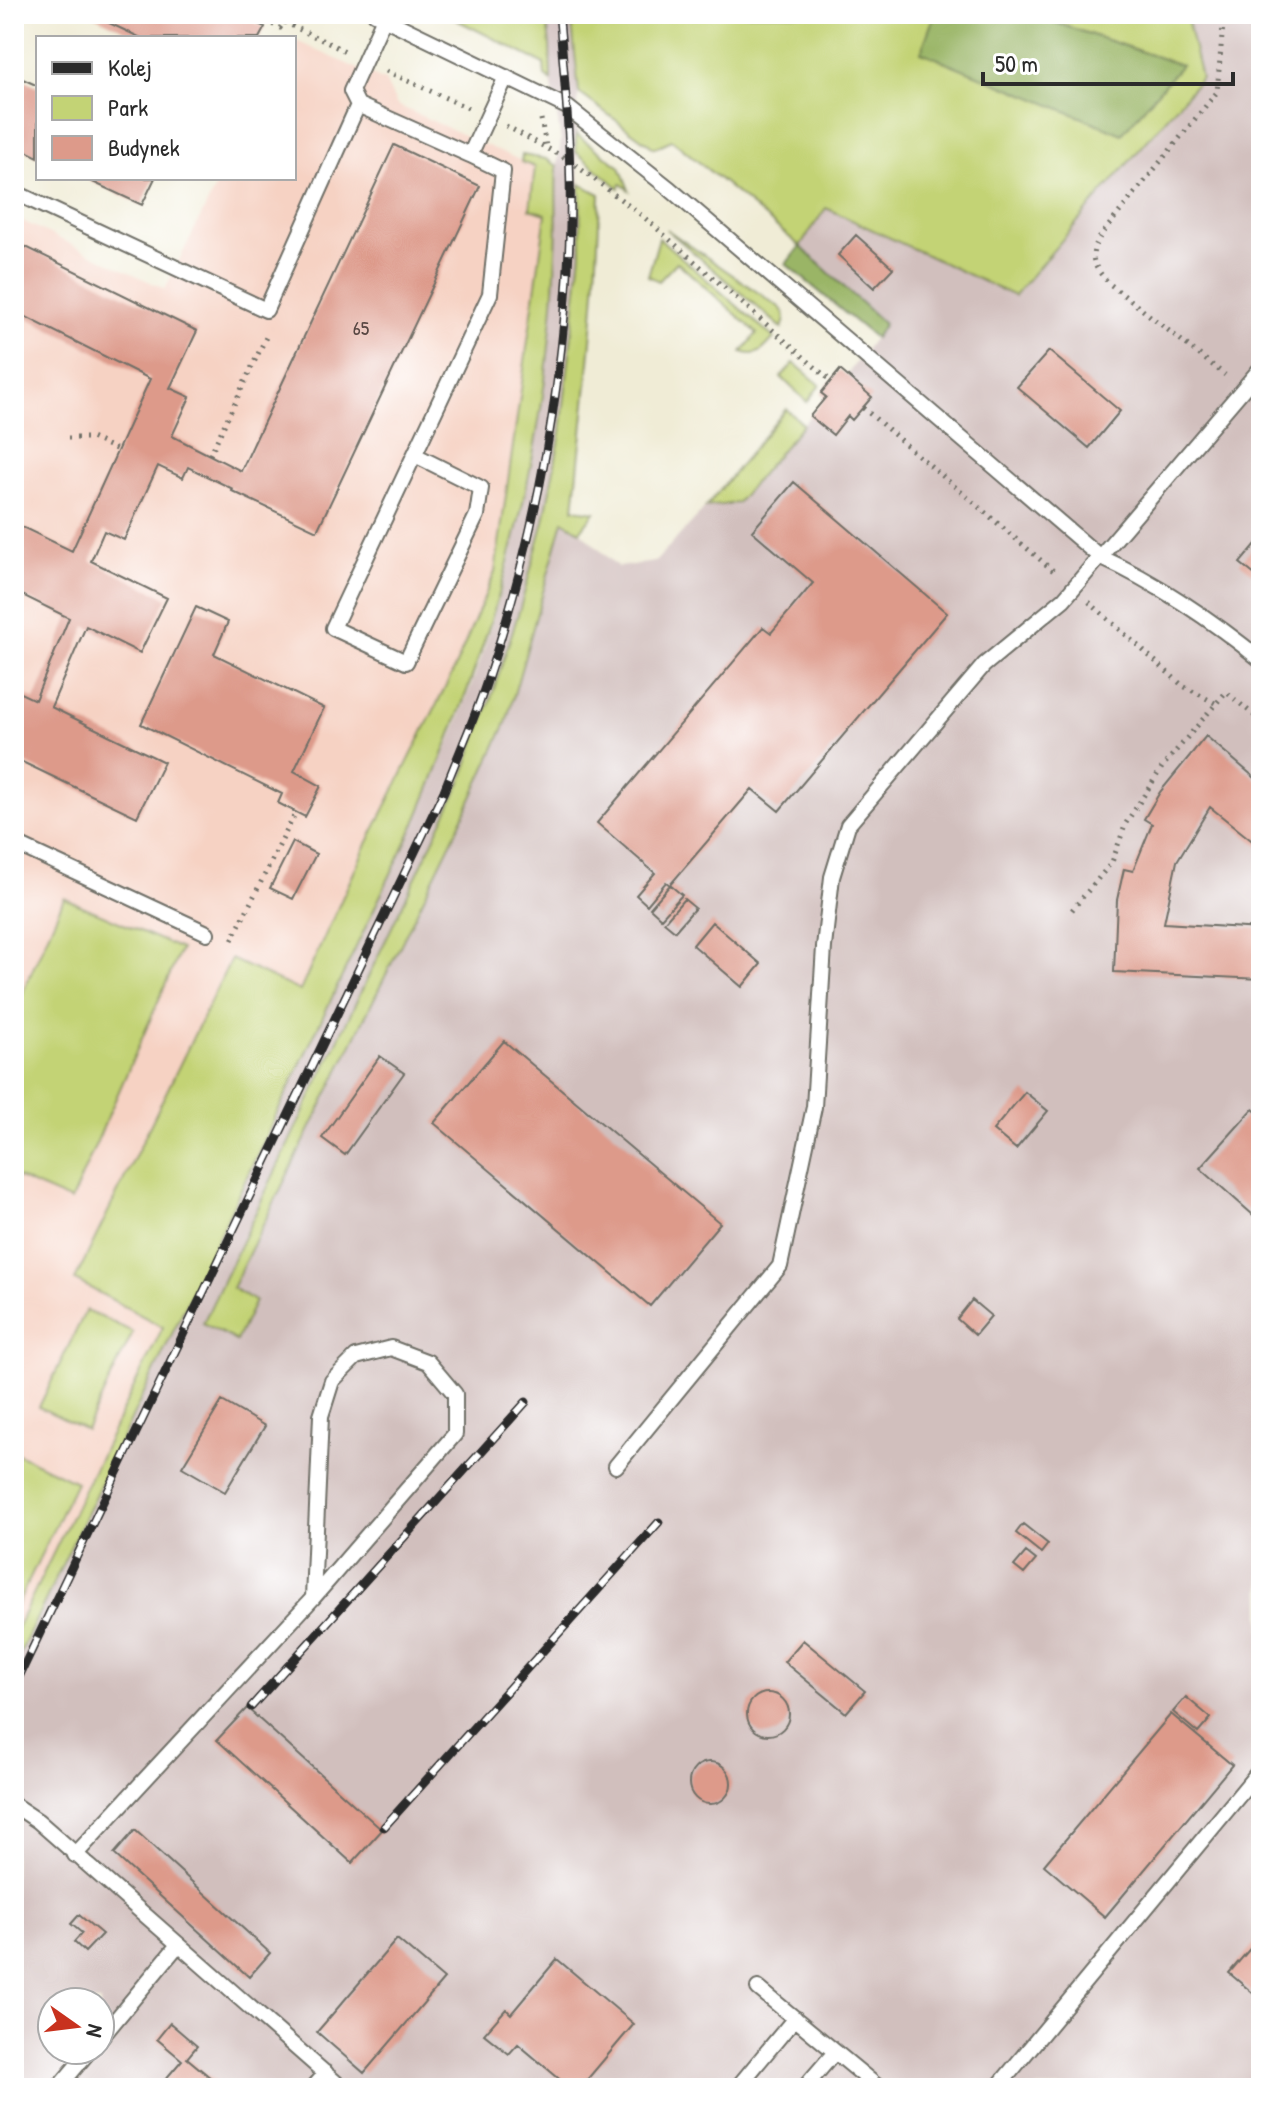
<svg xmlns="http://www.w3.org/2000/svg" width="1275" height="2102" font-family="'Patrick Hand',sans-serif">
  <rect width="100%" height="100%" fill="#fff"/>
  <filter id="ink" filterUnits="userSpaceOnUse"><feTurbulence type="fractalNoise" baseFrequency=".0125" numOctaves="2"/><feDisplacementMap in="SourceGraphic" scale="16" xChannelSelector="R" yChannelSelector="G"/><feConvolveMatrix kernelMatrix="1 2 1 2 8 2 1 2 1" color-interpolation-filters="sRGB"/></filter>
  <filter id="wash" filterUnits="userSpaceOnUse"><feTurbulence type="fractalNoise" baseFrequency=".006" numOctaves="4" result="noise"/><feDisplacementMap in="SourceGraphic" scale="32" xChannelSelector="R" yChannelSelector="G"/><feGaussianBlur stdDeviation="1.8" result="paint"/><feColorMatrix in="noise" values="0 0 0 0 0 0 0 0 0 0 0 0 0 0 0 0 0 1.4 0 .05"/><feComposite in="paint" operator="in"/></filter>
  <g filter="url(#wash)">
    <rect width="100%" height="100%" fill="#f0ecd6"/>
    <path fill="#f6d2c3" d="M294 40 385 81 397 105 535 167 530 209 546 213 495 572 453 672 364 850 300 991 321 1002 14 1634V217L165 289 220 178H294Z"/>
    <path fill="#d1bfbd" fill-rule="evenodd" d="M546 14H571L579 76 576 152 580 184 581 253 561 432 544 521 520 608 461 782 203 1323 236 1341 232 1288 458 828 506 723 563 520 580 531 618 567 655 562 706 507 738 503 825 398 821 393 840 370 847 375 884 324 800 246 826 208 1015 296 1201 78 1186 14H1261V2088H14V1666L416 821 454 732 482 656 512 554 535 439 550 338 557 250V166L561 140 551 80 550 45ZM52 2002H100V2050H52Z"/>
    <path fill="#c3d375" stroke="#777f50" stroke-width="2" d="M445 14H546L550 45 551 80 545 76 544 64Z
      M571 14H935L922 52 1180 65 1030 14H1186L1201 78 1014 296 826 208 800 246 672 140 654 148 579 93Z
      M576 134 620 167 629 190 621 184 619 188 576 152Z
      M522 155 546 159 557 166C555 194 558 222 556 251 555 279 553 308 550 336 534 507 483 663 416 821L14 1666V1634L163 1327 75 1280 231 959 300 991 364 850 453 672 495 572 546 214 530 209 535 167 521 162Z
      M580 184 600 194C597 300 585 404 574 509L595 512 580 531 563 521 506 723 458 828 232 1288 255 1301 236 1341 203 1323 461 782 493 692 520 608 544 521 561 432 581 253Z
      M666 229 779 307C787 314 786 319 782 328Z
      M659 238 774 338C763 350 758 358 742 352L757 333 677 262 659 281 648 276Z
      M794 363 820 385 807 402 781 377Z
      M786 409 803 424 737 503 706 507Z
      M64 898 181 949 71 1201 14 1176V1012Z
      M86 1310 133 1332 86 1430 39 1407Z
      M14 1452 76 1482 14 1611Z"/>
    <path fill="#9ab566" stroke="#627048" stroke-width="2" d="M935 14H1030L1181 65 1122 134 921 52Z
      M800 246 884 324 875 338 786 264Z"/>
    <g id="blocks">
      <path fill="#dd9a8a" d="M90 14H236L265 27 259 38H141Z
        M14 75 38 86V157L14 145Z
        M394 145 480 186 317 531 232 491 233 489 188 467 183 478 158 466 124 540 104 531 91 561 167 598 140 653 86 626 51 707 164 762 137 817 14 758V690L35 700 69 618 14 591V523L72 551 150 379 14 311V241L197 331 170 388 190 397 172 436 241 471Z
        M84 178H155L142 205Z
        M856 235 893 268 874 288 838 255Z
        M1049 351 1120 411 1089 448 1017 387Z
        M840 370 872 397 852 420 848 416 833 435 810 416 826 397 821 393Z
        M794 482 947 613 779 811 752 789 670 885 666 882 647 905 636 895 655 873 597 823 763 627 771 633 813 583 752 531Z
        M1261 538V580L1240 563Z
        M196 607 228 622 214 654 324 708 294 771 321 786 305 817 278 803 282 794 141 724Z
        M1206 736 1261 783V848L1210 807 1177 861 1164 923 1261 929V979L1114 972 1117 900 1124 869 1133 871 1152 824 1144 819 1160 792Z
        M293 842 316 854 293 899 270 888Z
        M670 885 682 895 661 918 650 908Z
        M684 899 695 908 675 931 664 922Z
        M712 922 761 964 742 987 693 945Z
        M504 1041 720 1223 650 1306 434 1123Z
        M380 1056 404 1073 345 1155 322 1138Z
        M1025 1092 1048 1111 1016 1149 993 1130Z
        M1253 1109 1261 1116V1222L1200 1168Z
        M972 1300 991 1316 975 1335 957 1319Z
        M222 1401 265 1426 225 1492 182 1467Z
        M1023 1524 1048 1544 1041 1553 1016 1533Z
        M1026 1552 1036 1560 1024 1574 1014 1566Z
        M803 1640 865 1691 846 1713 784 1662Z
        M747 1714a21 21 0 1 1 42 0a21 21 0 1 1-42 0Z
        M1186 1697 1211 1718 1198 1733 1173 1712Z
        M247 1708 382 1830 352 1863 217 1740Z
        M1171 1714 1232 1765 1105 1917 1044 1865Z
        M689 1783a21 21 0 1 1 42 0a21 21 0 1 1-42 0Z
        M135 1830 270 1953 249 1977 114 1854Z
        M79 1915 102 1934 85 1952 74 1942 82 1933 71 1924Z
        M1261 1936V2000L1229 1973Z
        M397 1939 444 1979 364 2073 317 2032Z
        M557 1959 634 2024 580 2088H570L518 2044 509 2054 484 2034 506 2009 511 2014Z
        M170 2023 197 2046 187 2058 223 2088H158L182 2060 157 2039Z"/>
    </g>
  </g>
  <g filter="url(#ink)">
    <use href="#blocks" fill-opacity="0" stroke="#706f67" stroke-width="2"/>
    <g fill="none" stroke-linecap="round" stroke-linejoin="round">
      <defs>
        <path id="service" d="M375 14 567 107 670 189 1100 557C1154 581 1215 622 1261 660
          M358 105 470 155
          M14 192 266 310 358 105 351 91 384 18
          M415 455 481 488 477 515 406 662 333 628 490 294 503 171 470 155 506 77
          M14 843 207 933
          M616 1466 780 1266 814 1107 824 947 832 877 848 825 984 665 1064 599 1261 368
          M14 1805 38 1821 342 2088
          M75 1855 313 1598 455 1434V1394L428 1362 391 1348 356 1357 332 1381 321 1416 313 1598
          M758 1988 879 2088
          M100 2039 177 1946
          M58 2088 90 2050
          M313 2088 326 2073
          M737 2088 795 2018
          M804 2088 835 2052
          M997 2088 1261 1769"/>
      </defs>
      <use href="#service" stroke="#706f67" stroke-width="18"/>
      <path stroke="#706f67" stroke-width="5" stroke-dasharray="2 6" stroke-linecap="butt" d="M251 14 280 28 284 22 345 51
        M1224 14 1217 92 1105 230C1087 254 1090 264 1111 285L1225 375
        M386 71 468 108
        M541 119 546 146
        M506 126 569 160 645 218 831 381
        M863 408 1057 574
        M68 438H91L118 450
        M210 455 268 333
        M1089 602 1183 686 1215 703
        M1255 716 1261 709
        M1072 910 1112 862 1126 823 1163 766 1226 692 1261 721
        M232 940 296 812"/>
      <use href="#service" stroke="#fff" stroke-width="14"/>
      <defs>
        <path id="rail" d="M14 1687 444 791C458 755 474 720 486 684 536 536 565 382 570 226 572 155 565 84 559 14
          M251 1707 526 1402
          M384 1827 659 1522"/>
      </defs>
      <use href="#rail" stroke="#2b2b2b" stroke-width="9"/>
      <use href="#rail" stroke="#fff" stroke-width="6" stroke-dasharray="18" stroke-linecap="butt"/>
    </g>
  </g>
  <g text-anchor="middle" stroke-width="8" stroke-linejoin="round" paint-order="stroke">
    <g font-size="20" fill="#584743">
      <text x="361" y="335">65</text>
    </g>
  </g>
  <rect width="1275" height="2102" fill="none" stroke="#fff" stroke-width="48"/>
  <rect x="36" y="36" width="260" height="144" fill="#ffffff" stroke="#aaaaaa" stroke-width="2"/>
  <rect x="52" y="62" width="40" height="12" fill="#2b2b2b" stroke="#aaaaaa" stroke-width="2"/>
  <text x="108" y="76" font-size="24" fill="#2b2b2b">Kolej</text>
  <rect x="52" y="96" width="40" height="24" fill="#c3d375" stroke="#aaaaaa" stroke-width="2"/>
  <text x="108" y="116" font-size="24" fill="#2b2b2b">Park</text>
  <rect x="52" y="136" width="40" height="24" fill="#dd9a8a" stroke="#aaaaaa" stroke-width="2"/>
  <text x="108" y="156" font-size="24" fill="#2b2b2b">Budynek</text>
  <g transform="translate(76 2026) rotate(104)"><circle r="38" fill="#ffffff" stroke="#aaaaaa" stroke-width="2"/>
  <path d="M0-6L14 30L0 20L-14 30Z" fill="#c8321e"/>
  <text y="-12" font-size="22" font-weight="bold" text-anchor="middle" fill="#2b2b2b">N</text>
  </g>
  <path d="M983 72v12h250v-12" fill="none" stroke="#2b2b2b" stroke-width="4"/>
  <text x="995" y="72" font-size="24" fill="#2b2b2b" stroke="#ffffff" stroke-width="6" paint-order="stroke">50 m</text>
</svg>
